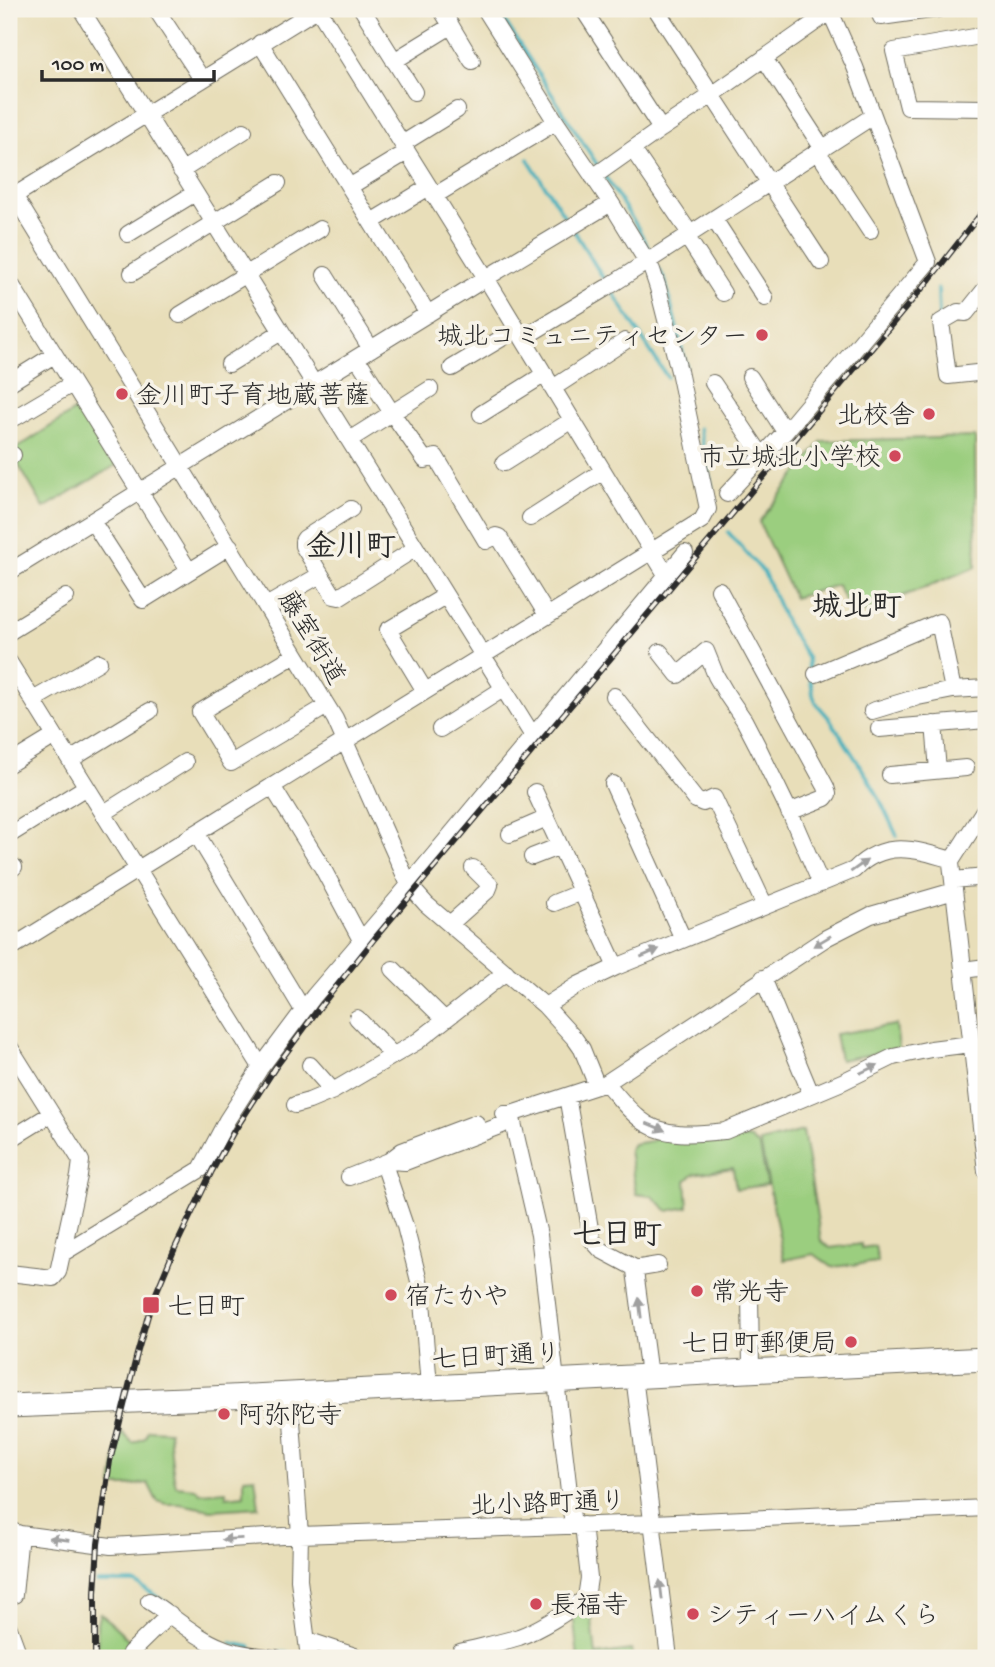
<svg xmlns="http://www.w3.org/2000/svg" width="995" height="1667" font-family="'Gochi Hand','Klee One',sans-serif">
  <rect width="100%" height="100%" fill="#f7f3e8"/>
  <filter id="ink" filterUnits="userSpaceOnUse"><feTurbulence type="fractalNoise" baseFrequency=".0143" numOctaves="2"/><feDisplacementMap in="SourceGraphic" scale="14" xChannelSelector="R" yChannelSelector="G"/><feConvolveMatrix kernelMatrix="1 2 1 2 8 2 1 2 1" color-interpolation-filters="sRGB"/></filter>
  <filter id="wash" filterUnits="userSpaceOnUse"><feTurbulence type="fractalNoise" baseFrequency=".00686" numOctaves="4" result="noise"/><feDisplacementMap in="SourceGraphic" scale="28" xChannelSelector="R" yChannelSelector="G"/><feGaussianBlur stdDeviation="1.57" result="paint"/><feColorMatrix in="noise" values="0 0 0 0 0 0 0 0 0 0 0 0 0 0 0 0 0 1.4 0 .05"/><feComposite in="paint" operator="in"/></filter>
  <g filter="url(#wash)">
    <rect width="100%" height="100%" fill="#e8deb9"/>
    <path fill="#9bce7f" stroke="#637c55" stroke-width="2" d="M82 406 118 464 44 508 11 452Z
      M975 437 976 567 853 616 837 585 794 598 759 522 822 441Z
      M896 1025 899 1049 840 1060 835 1034Z
      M803 1131 821 1241 830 1248 861 1244V1248L875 1246 878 1262 832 1267 814 1254 784 1260 760 1142Z
      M663 1136H730L750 1139 760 1147 767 1185 736 1189 733 1168 693 1174 686 1181 688 1207 668 1211 652 1196 636 1194 629 1150 633 1144 651 1141Z
      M148 1430 169 1431C171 1449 171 1468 176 1486L195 1488 200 1493 226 1491V1497L244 1495V1478L255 1477 259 1507 211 1510 180 1504H166L157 1501 148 1483 127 1486H112L117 1451 122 1432 133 1443 145 1438Z
      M591 1612 596 1655 632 1650 633 1658H578L573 1614Z
      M100 1613 121 1632 131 1644 116 1658H98L97 1623Z"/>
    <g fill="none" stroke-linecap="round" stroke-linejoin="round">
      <path stroke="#40afbc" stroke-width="3.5" d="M497 9 598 166
        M528 159 568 222
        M604 175 638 228 651 253
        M574 231 607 284
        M659 269 665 280 686 366
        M938 289 939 318
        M612 291 667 377
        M699 428 712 488
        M728 532 764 573 787 625 807 657 813 695 816 703 830 719 866 775 877 794 897 836
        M97 1582H134L152 1593 196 1625
        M231 1643 251 1647
        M279 1652 292 1654
        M315 1655 330 1658"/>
    </g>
  </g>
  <g filter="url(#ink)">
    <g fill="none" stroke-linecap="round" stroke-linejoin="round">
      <defs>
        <path id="minor" d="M81 9 533 736
          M156 9 202 79
          M318 9 486 278 667 576
          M362 9 414 92
          M441 9 472 61
          M583 9 661 129
          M656 9 821 262
          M878 9 881 17 938 9
          M986 35 894 51 908 107 986 108
          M260 43 428 314
          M764 58 823 149
          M394 61 451 26
          M402 144 457 110
          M633 150 691 235
          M818 152 870 231
          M181 171 244 131
          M593 177 661 129 712 95 834 9
          M9 187 335 719 409 885 426 904 545 1006 575 1039 582 1049 597 1086
          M349 187 407 152
          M434 196 556 122
          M9 199 317 9
          M714 219 765 298
          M371 222 429 187
          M128 234 195 193
          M687 237 723 293
          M132 273 278 183
          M325 275 371 349
          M9 281 189 571
          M611 285 873 116
          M986 288 966 313 958 312 941 322 948 376 986 372
          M180 315 320 229
          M523 338 606 288
          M357 358 392 413 425 460 436 457 486 541 496 536 499 537 547 615
          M229 364 281 332
          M452 368 517 329
          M750 377 785 432
          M9 383 54 355
          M713 383 762 456
          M553 388 625 341
          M481 414 545 374
          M16 417 72 384
          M349 440 430 389
          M9 458 13 455
          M504 463 572 420
          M727 494 785 432 928 262 855 67 829 9
          M351 509 305 538 303 541V546L334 596 339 597 416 548
          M530 518 603 471
          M92 521 143 600 230 546
          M9 572 486 278 611 203
          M719 590 826 787 828 794 825 798 789 812
          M266 606 320 575
          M9 632 66 597
          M660 652 678 675 706 651 716 676 727 695 744 720 757 745 791 815 821 884
          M295 655 200 712 231 763 327 706
          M9 662 261 1067
          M816 674 939 622 953 690
          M425 691 388 630 445 596
          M614 696 696 800 703 803 714 798 765 906
          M33 700 99 662
          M872 711 918 697 953 690 986 688
          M934 724 938 770
          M440 729 503 689
          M879 729 986 720
          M70 760 150 711
          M9 764 55 736
          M890 775 966 768
          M613 784 683 939
          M272 786 322 867 361 940
          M535 792 616 967
          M986 807 952 860 951 863 986 1171
          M104 813 185 762
          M196 833 303 1010
          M510 834 547 818
          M9 835 86 787
          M532 857 560 846
          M9 870 14 867
          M953 880 986 877
          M554 903 581 892
          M450 924 488 890 490 885 473 868
          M9 949 702 520 708 509 679 371 658 288 652 270 611 203 556 122 485 9
          M393 969 445 1020
          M963 970 986 967
          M763 978 811 1094
          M545 1006 578 985 616 967 854 870C884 839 915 849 952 860
          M357 1018 393 1055
          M9 1046 81 1161 79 1176 58 1272 53 1278 9 1273
          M310 1065 333 1091
          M606 1083C617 1095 627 1109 640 1119 662 1138 697 1134 725 1131L842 1082 893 1057 931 1049 971 1044
          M567 1096 592 1240 601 1250 633 1267 635 1271 649 1375
          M295 1105 309 1101 333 1091 418 1041 506 972
          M504 1114H511L539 1235 573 1526
          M9 1140 51 1114
          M389 1161 402 1151 476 1123
          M384 1164 405 1226 421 1289 429 1386
          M349 1177 389 1161 405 1162 502 1125 511 1114 606 1083 826 938 871 915 954 891
          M63 1253 201 1169 227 1120 261 1067 314 996 409 885 685 553
          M634 1269 658 1265
          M750 1291 751 1370
          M634 1376 669 1658
          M290 1393 300 1535 299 1580 309 1658
          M9 1530 20 1534 111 1546 300 1535 653 1523 986 1508
          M9 1598 14 1595 20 1534
          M149 1601C173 1616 196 1638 223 1648 236 1654 261 1656 276 1658
          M9 1628 20 1658
          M307 1640 355 1656
          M460 1652C479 1647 500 1643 519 1637 543 1628 565 1613 586 1598L589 1578 583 1525
          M134 1658 130 1653 170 1614"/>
        <path id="highway" d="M9 1406 209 1398 986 1359"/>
      </defs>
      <use href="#minor" stroke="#6d6a5d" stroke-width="18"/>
      <use href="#highway" stroke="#6d6a5d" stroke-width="25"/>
      <use href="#minor" stroke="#fff" stroke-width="16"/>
      <use href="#highway" stroke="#fff" stroke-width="23"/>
      <defs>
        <path id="rail" d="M95 1658V1593L98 1544 110 1461 137 1354 151 1305 175 1248 212 1171 233 1133 275 1068 320 1007 375 938 930 279 986 207"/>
      </defs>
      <use href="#rail" stroke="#2b2b2b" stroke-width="6"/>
      <use href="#rail" stroke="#f7f3e8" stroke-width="3.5" stroke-dasharray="10" stroke-linecap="butt"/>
    </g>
    <defs><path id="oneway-solid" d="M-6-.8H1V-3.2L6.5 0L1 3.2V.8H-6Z" transform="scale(1.75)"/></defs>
    <g fill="#a0a0a0">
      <use href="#oneway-solid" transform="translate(859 866) rotate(-35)"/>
      <use href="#oneway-solid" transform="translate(822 941) rotate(149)"/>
      <use href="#oneway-solid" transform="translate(650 953) rotate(-23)"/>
      <use href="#oneway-solid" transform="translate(869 1069) rotate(-25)"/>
      <use href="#oneway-solid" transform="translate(656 1127) rotate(22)"/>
      <use href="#oneway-solid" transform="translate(640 1308) rotate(-97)"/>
      <use href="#oneway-solid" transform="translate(59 1539) rotate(-172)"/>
      <use href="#oneway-solid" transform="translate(232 1539) rotate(177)"/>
      <use href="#oneway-solid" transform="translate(661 1590) rotate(-97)"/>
    </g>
  </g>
  <g fill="#d1495b" stroke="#f7f3e8" stroke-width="2.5">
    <circle cx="762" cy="335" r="7"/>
    <circle cx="122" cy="394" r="7"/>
    <circle cx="929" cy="414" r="7"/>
    <circle cx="895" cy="456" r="7"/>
    <circle cx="697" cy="1291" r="7"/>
    <circle cx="391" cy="1295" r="7"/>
    <rect x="142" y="1296" width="18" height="18" rx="3.5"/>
    <circle cx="851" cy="1342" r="7"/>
    <circle cx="224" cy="1414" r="7"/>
    <circle cx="536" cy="1604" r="7"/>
    <circle cx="693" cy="1614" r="7"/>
  </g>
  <g text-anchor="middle" stroke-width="7" stroke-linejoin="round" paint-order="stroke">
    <g font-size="26" fill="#2b2b2b" stroke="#f7f3e8" text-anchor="start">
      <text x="748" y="344" text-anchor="end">城北コミュニティセンター</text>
      <text x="136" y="403">金川町子育地蔵菩薩</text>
      <text x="915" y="423" text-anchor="end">北校舎</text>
      <text x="881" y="465" text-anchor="end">市立城北小学校</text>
      <text x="711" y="1300">常光寺</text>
      <text x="405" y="1304">宿たかや</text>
      <text x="167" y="1314">七日町</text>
      <text x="837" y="1351" text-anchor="end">七日町郵便局</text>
      <text x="238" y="1423">阿弥陀寺</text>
      <text x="550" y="1613">長福寺</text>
      <text x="707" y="1623">シティーハイムくら</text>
    </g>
    <g font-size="26" fill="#2b2b2b" stroke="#f7f3e8">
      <text transform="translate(313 637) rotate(59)" y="9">藤室街道</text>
      <text transform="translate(496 1355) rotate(-3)" y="9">七日町通り</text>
      <text transform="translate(548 1502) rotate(-2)" y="9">北小路町通り</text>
    </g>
    <g font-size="30" font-weight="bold" fill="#2b2b2b" stroke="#f7f3e8">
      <text x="351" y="555">金川町</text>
      <text x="857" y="615">城北町</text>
      <text x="617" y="1243">七日町</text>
    </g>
  </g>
  <rect width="995" height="1667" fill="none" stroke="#f7f3e8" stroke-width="35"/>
  <path d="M42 70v10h172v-10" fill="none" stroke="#2b2b2b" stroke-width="3.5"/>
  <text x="52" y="70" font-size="21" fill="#2b2b2b" stroke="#f7f3e8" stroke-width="5" paint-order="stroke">100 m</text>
</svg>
